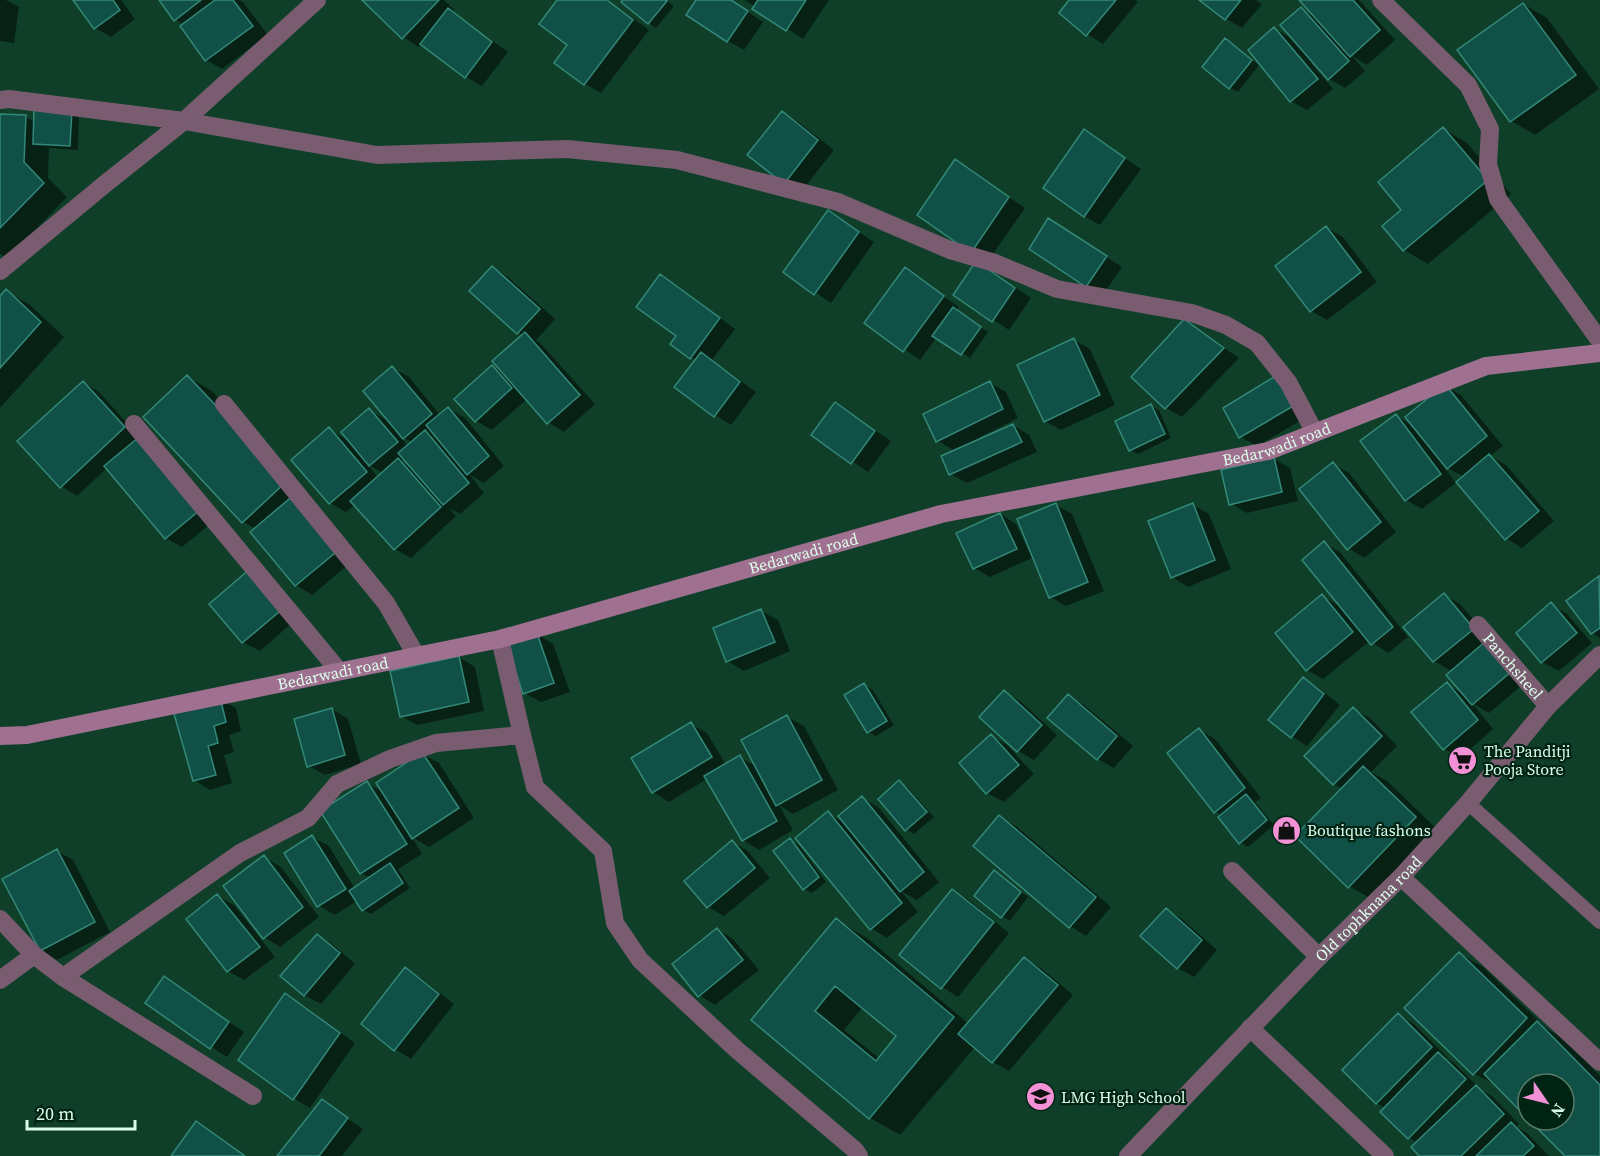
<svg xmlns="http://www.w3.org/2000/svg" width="1600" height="1156" font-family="'Source Serif 4',serif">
  <rect width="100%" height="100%" fill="#103f29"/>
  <path fill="#0007" fill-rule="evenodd" d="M0 0H6L19 7 14 43 0 41Z
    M74 0H121L135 19 111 37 95 28Z
    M160 0H239L243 2 268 35 222 69 206 60 184 25 175 19Z
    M364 0H444L454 10 452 12 508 52 482 86 466 77 422 43 419 47 403 37Z
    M559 0H608L649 30 601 93 585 84 569 45Z
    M625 0H666L674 6 656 28 649 23Z
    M697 0H730L763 22 744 50 728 41Z
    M745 0H829L803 39Z
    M1071 0H1135L1138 2 1103 44 1087 34Z
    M1202 0H1256L1262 4 1242 28 1226 19Z
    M1301 0H1359L1395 40 1367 65 1352 56 1365 71 1345 88 1329 79 1314 61 1311 63 1333 89 1307 110 1291 101 1275 29 1295 40 1301 9 1315 17Z
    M1523 4 1547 18 1599 89 1535 135 1511 121 1460 51Z
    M1226 40 1259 65 1238 92 1230 88Z
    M36 109 79 115 78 150 49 148 48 178 67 197 8 258 0 254V116L26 117 35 122Z
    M782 113 798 122 834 150 801 192 785 183Z
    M1444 129 1467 143 1511 194 1428 264 1404 250 1384 226 1403 210Z
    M1085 131 1141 169 1100 225 1084 216Z
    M956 161 1025 208 988 261 972 251Z
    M829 212 874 242 831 303 785 272Z
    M1327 228 1343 237 1377 282 1327 320 1311 311Z
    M1065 230 1122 267 1103 295 1087 286Z
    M492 267 508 277 555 319 536 340 541 344 595 404 564 432 548 422 527 399 492 430 476 421 492 366 504 373 523 336 471 291Z
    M905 269 959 307 956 311 988 332 970 358 937 337 920 360 866 323Z
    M992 272 1031 298 1009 330 955 295Z
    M661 276 677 286 735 329 712 360 756 392 731 425 715 415 696 360 672 344 678 336Z
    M6 291 30 305 64 337 0 408V298Z
    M1185 321 1239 358 1182 417 1166 408 1133 377Z
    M1074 340 1090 349 1115 405 1061 430 1045 421Z
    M393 368 409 377 440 415 448 408 465 418 504 466 484 483 469 474 484 493 460 514 449 508 456 516 411 558 395 549 355 505 346 512 330 503 329 429 349 441 369 410 390 422ZM435 434 441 441 432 436ZM399 435 413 443 408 446ZM405 458 413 468 401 462ZM367 464 383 473 378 477Z
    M188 377 212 391 310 495 355 559 312 595 296 585 252 532 256 529 243 522Z
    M1277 377 1310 415 1257 446 1241 437Z
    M83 382 99 392 215 520 182 547 166 538 108 467 77 496 61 486Z
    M990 383 1006 392 1018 418 980 437 981 440 1013 425 1029 435 1037 452 967 483 951 474 955 451 938 441Z
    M1445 386 1461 395 1503 446 1490 456 1506 465 1554 521 1522 548 1506 538 1464 477 1448 468 1443 461 1441 463 1456 483 1422 509 1406 500 1396 416 1414 426Z
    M836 404 891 441 868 472 814 435Z
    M1151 406 1159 410 1171 438 1138 454 1131 450Z
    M1274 459 1290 468 1298 501 1247 513 1231 504Z
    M1333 464 1349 473 1396 532 1364 558 1348 548Z
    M1056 505 1072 514 1104 591 1066 606 1050 597Z
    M1193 505 1209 514 1231 569 1188 587 1172 577Z
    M1000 514 1016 524 1032 558 990 577 974 568Z
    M1324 543 1340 552 1408 637 1388 653 1370 641 1323 679 1307 670 1322 596 1343 608Z
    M251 569 300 616 260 651 243 642 211 604Z
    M1599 577 1600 578V638L1592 633 1568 601Z
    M1444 595 1460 604 1527 681 1489 713 1472 703 1493 729 1460 758 1443 748 1447 684 1464 694 1453 672 1434 661 1406 627Z
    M1551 604 1567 614 1592 643 1559 671 1542 662Z
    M761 611 778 620 790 651 744 671 727 661Z
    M537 634 553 644 570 692 541 702 524 693Z
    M459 657 475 667 484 711 417 725 401 716Z
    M1303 679 1319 688 1340 705 1307 746 1291 736Z
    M864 685 872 689 894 725 876 736 868 732Z
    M1004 692 1020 701 1057 735 1034 760 1018 751 981 717Z
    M1068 696 1084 705 1133 746 1114 768 1098 759Z
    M219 699 236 708 241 731 229 735 234 752 224 755 232 783 210 790 194 780Z
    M332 709 348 719 361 764 325 775 309 766Z
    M1353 709 1370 718 1397 746 1371 772 1387 781 1439 831 1373 900 1349 886 1343 789 1334 784 1306 756Z
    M787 717 804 726 838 790 793 814 779 805 793 830 759 850 743 840 707 779 669 802 653 792 633 759 691 724 707 733 726 765 740 757 757 767Z
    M1199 730 1215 739 1261 798 1255 802 1274 825 1248 847 1240 842 1222 816 1215 811Z
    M991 736 1007 745 1034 774 1004 802 987 793 961 764Z
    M422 754 439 763 474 818 429 847 412 837 422 854 398 869 410 888 371 914 363 910 357 901 335 915 318 905 312 837 329 846 355 889 371 878 361 873 367 783 383 792Z
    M899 782 907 787 934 817 914 834 906 829Z
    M863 798 879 808 939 882 917 900 901 891 918 912 887 938 871 928 828 813 843 822Z
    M999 817 1016 826 1111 907 1086 936 1070 926Z
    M790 840 798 844 826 882 812 893 804 889Z
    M732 842 748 851 770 878 724 916 708 907 686 881Z
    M57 851 73 860 110 932 57 960 41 950Z
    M264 857 281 867 319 917 280 947 264 937Z
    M1002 877 1028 897 1010 921 1002 916Z
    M953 891 969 900 1009 933 958 997 942 987Z
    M218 896 234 905 275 957 244 980 228 971 188 920Z
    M1166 909 1182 919 1217 950 1194 977 1178 968Z
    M836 920 867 938 969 1024 1024 959 1041 968 1073 995 1009 1071 993 1062 975 1047 900 1135 870 1118 753 1019ZM863 1007 899 1035 880 1059 844 1030Z
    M717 929 733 939 759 970 715 1005 699 995Z
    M317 935 333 945 355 964 321 1004 304 995Z
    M1459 953 1483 967 1546 1028 1561 1037 1600 1076V1156H1567L1532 1120H1564V1084H1528V1116L1498 1086 1474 1074Z
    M405 969 422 979 454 1004 411 1059 395 1049Z
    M165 978 244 1032 227 1057 211 1047Z
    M286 995 302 1004 355 1043 310 1108 293 1098Z
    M1398 1015 1414 1024 1447 1057 1446 1058 1454 1063 1481 1090 1492 1096 1519 1124 1516 1127 1527 1133 1549 1156H1421L1418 1143 1409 1138 1385 1108 1376 1103Z
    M322 1101 363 1129 342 1156H279Z"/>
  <path fill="#115046" stroke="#338979" stroke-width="1.5" fill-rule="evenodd" d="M73 0H113L120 10 94 29Z
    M159 0H201L174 21Z
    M215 0H233L253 26 205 61 180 26Z
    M362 0H439L402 39Z
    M557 0H607L633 20 584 85 554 63 567 45 539 24Z
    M623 0H665L667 1 648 24 621 2Z
    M696 0H731L748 11 727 42 686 15Z
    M758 0H806L786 31 752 9Z
    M1069 0H1116L1086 36 1059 13Z
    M1199 0H1241L1225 20Z
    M1299 0H1353L1380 30 1350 57Z
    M1523 3 1576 75 1510 122 1457 50Z
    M1301 7 1349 61 1328 80 1280 25Z
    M448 8 492 42 465 78 420 44Z
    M1274 27 1318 79 1290 102 1248 50Z
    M1225 38 1252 60 1229 89 1202 67Z
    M34 108 72 109 70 146 33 144Z
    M782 111 818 140 784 184 747 155Z
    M0 114 26 115 24 162 44 183 0 228Z
    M1443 127 1488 180 1403 251 1382 226 1401 210 1378 182Z
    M1084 129 1125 158 1084 217 1043 188Z
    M955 159 1009 197 971 253 917 215Z
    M828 210 859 232 814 295 783 272Z
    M1048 218 1107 256 1086 287 1029 249Z
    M1326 226 1361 272 1310 312 1275 266Z
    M976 261 1015 288 992 322 953 295Z
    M492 266 540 309 517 334 469 291Z
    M905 267 944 296 903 352 864 323Z
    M660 274 720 318 690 359 670 344 676 336 636 307Z
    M6 289 41 322 0 368V296Z
    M953 307 981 327 961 355 932 336Z
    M1184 319 1224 348 1165 409 1131 377Z
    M525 332 580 395 547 424 492 361Z
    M1074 338 1100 395 1044 422 1017 365Z
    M701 352 740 382 714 417 674 387Z
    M492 365 512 388 475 422 454 399Z
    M392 366 432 414 403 439 363 391Z
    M187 375 287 481 242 523 143 417Z
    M1277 375 1295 405 1239 438 1223 408Z
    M83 381 125 427 60 488 17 441Z
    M990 381 1003 409 936 442 923 414Z
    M1445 384 1487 436 1447 469 1405 417Z
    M835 402 875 431 851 464 811 435Z
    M1151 404 1165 434 1129 451 1115 421Z
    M448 407 489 456 467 475 426 425Z
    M369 408 398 442 369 466 341 432Z
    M1396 414 1441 474 1405 501 1360 441Z
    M1013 424 1022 442 949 475 941 456Z
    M329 427 367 472 329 504 291 460Z
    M425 430 469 483 443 505 398 453Z
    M139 437 200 510 165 539 104 466Z
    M1489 454 1539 511 1505 540 1456 482Z
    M1274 457 1282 492 1229 505 1221 470Z
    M398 458 441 507 394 550 350 501Z
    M1333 462 1381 522 1347 550 1299 489Z
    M295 494 340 549 295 586 250 532Z
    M1056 503 1088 582 1049 598 1017 519Z
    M1193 503 1215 560 1171 578 1148 521Z
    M1000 513 1017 549 973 569 956 533Z
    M1324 541 1393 627 1371 645 1302 560Z
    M251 568 285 607 242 643 209 604Z
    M1599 576 1600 628 1591 634 1566 601Z
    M1444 593 1474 629 1433 662 1403 627Z
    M1322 594 1353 632 1306 671 1275 633Z
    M1551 602 1577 633 1541 663 1516 633Z
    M761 609 775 642 726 662 713 628Z
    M537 633 554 683 523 694 506 643Z
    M1486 641 1512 671 1472 705 1446 675Z
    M459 656 469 702 400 717 390 671Z
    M1303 677 1324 694 1291 738 1268 720Z
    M1447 682 1478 720 1443 750 1411 712Z
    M864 683 887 721 867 733 844 695Z
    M1004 690 1042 725 1017 752 979 717Z
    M1068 694 1117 736 1097 760 1047 718Z
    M220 697 226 722 214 726 218 743 208 746 216 775 193 781 173 710Z
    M1353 707 1382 736 1333 785 1304 756Z
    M332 708 345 755 307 767 294 719Z
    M787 715 822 780 776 806 741 740Z
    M691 722 712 757 652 793 631 758Z
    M1199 728 1245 788 1214 813 1167 753Z
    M991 734 1019 765 986 794 959 763Z
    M422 752 459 808 412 839 376 783Z
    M740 755 777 821 742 841 704 776Z
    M1363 766 1416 817 1348 888 1295 836Z
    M899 780 927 812 905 831 878 799Z
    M367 781 407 844 360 874 320 811Z
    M1246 794 1267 820 1239 844 1218 817Z
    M862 796 924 872 900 892 838 816Z
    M828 811 902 903 870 930 795 838Z
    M999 815 1096 897 1069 928 973 846Z
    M312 835 346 889 317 907 284 853Z
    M790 838 819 877 803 890 773 851Z
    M732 840 755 868 707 908 684 881Z
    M57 849 95 922 40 951 2 879Z
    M264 855 303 907 263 939 223 886Z
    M390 863 403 883 362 911 349 891Z
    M994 870 1021 892 1001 918 974 896Z
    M952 889 994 922 941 989 899 955Z
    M217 894 260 947 227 972 186 919Z
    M1166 908 1202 940 1177 969 1140 936Z
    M836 918 954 1017 869 1119 751 1020ZM835 986 896 1036 876 1061 815 1011Z
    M717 928 743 960 698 997 672 964Z
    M317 934 340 953 304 996 280 976Z
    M1459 952 1527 1018 1473 1075 1404 1008Z
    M1024 957 1058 985 992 1063 958 1034Z
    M405 967 439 994 394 1051 361 1024Z
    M164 976 229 1022 210 1049 145 1003Z
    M285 993 340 1033 293 1100 238 1060Z
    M1398 1013 1432 1047 1376 1104 1342 1070Z
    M1537 1021 1600 1085V1156H1565L1529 1120H1564V1084H1528V1119L1484 1074Z
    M1438 1052 1466 1079 1408 1139 1380 1112Z
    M1476 1085 1504 1114 1461 1156H1419L1411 1147Z
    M322 1099 348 1118 319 1156H277Z
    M196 1121 245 1156H171Z
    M1511 1122 1534 1146 1523 1156H1476Z"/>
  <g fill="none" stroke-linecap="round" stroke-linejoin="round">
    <path stroke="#795c70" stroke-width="14" d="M1468 803 1600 922"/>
    <g stroke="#795c70" stroke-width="18">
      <path d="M1381 0 1468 85 1490 129 1488 164 1498 199 1600 341"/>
      <path d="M0 100 9 99 184 121 377 155 567 149 677 160 838 202 950 250 995 263 1057 289 1192 313 1226 325 1257 343 1288 382 1314 431"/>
      <path d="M0 271 105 184 184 121 317 0"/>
      <path d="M224 404 386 603 416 655"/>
      <path d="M134 424 339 671"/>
      <path id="s1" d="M1478 625 1548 706"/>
      <path d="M500 639 522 735"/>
      <path d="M1232 871 1319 957"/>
      <path d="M1401 877 1600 1062"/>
      <path d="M0 919 34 955"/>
      <path d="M0 980 34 955 63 977"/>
      <path d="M1250 1028 1385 1156"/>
      <path d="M253 1096 63 977 240 853 308 818 337 784 390 759 436 743 522 735 535 787 603 851 615 923 640 960 737 1050 855 1150 859 1156"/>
      <path id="s2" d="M1128 1156 1319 957 1401 877 1468 803 1548 706 1600 655"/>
    </g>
    <path stroke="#9f7090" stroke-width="18" id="s3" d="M0 736 27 735 500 639 941 514 1268 451 1486 366 1600 353"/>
  </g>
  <defs>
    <symbol id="supermarket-disc" viewBox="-11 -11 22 22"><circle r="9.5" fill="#f391d6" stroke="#002413"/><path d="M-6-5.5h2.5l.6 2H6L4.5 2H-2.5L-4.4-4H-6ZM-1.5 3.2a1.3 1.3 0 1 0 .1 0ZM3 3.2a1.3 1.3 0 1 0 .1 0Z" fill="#111"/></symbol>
    <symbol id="shop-disc" viewBox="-11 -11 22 22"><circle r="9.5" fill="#f391d6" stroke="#002413"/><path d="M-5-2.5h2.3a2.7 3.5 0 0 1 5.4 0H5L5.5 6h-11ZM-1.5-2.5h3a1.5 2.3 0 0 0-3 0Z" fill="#111"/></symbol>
    <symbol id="university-disc" viewBox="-11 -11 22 22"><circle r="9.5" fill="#f391d6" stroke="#002413"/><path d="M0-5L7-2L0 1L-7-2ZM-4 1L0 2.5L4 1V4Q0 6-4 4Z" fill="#111"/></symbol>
  </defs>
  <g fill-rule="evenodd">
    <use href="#supermarket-disc" x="1446" y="744" width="33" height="33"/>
    <use href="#shop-disc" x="1270" y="814" width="33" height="33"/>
    <use href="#university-disc" x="1024" y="1080" width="33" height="33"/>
  </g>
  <g text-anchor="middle" stroke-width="4.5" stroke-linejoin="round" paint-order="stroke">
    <g font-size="16" fill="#ddfeea" stroke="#002413">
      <text dy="6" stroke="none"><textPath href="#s3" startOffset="1311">Bedarwadi road</textPath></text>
      <text dy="6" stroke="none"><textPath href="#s3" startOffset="825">Bedarwadi road</textPath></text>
      <text dy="6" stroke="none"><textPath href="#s1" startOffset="54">Panchsheel</textPath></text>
      <text dy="6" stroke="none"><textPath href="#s3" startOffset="339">Bedarwadi road</textPath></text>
      <text dy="6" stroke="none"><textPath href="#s2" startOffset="345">Old tophknana road</textPath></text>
    </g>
    <g font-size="16" fill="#ddfeea" stroke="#002413" text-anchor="start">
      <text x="1484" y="757">The Panditji<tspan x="1484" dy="18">Pooja Store</tspan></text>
      <text x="1307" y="836">Boutique fashons</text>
      <text x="1061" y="1103">LMG High School</text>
    </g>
  </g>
  <g transform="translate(1546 1102) rotate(125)"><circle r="28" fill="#002413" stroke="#587b69" stroke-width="1.5"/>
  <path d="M0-4.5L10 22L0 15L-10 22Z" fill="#f391d6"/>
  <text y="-9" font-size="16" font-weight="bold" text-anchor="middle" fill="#ddfeea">N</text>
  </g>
  <path d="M27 1120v9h108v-9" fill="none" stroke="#ddfeea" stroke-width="3"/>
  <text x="36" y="1120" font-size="18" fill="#ddfeea" stroke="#002413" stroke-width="4.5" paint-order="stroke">20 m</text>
</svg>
